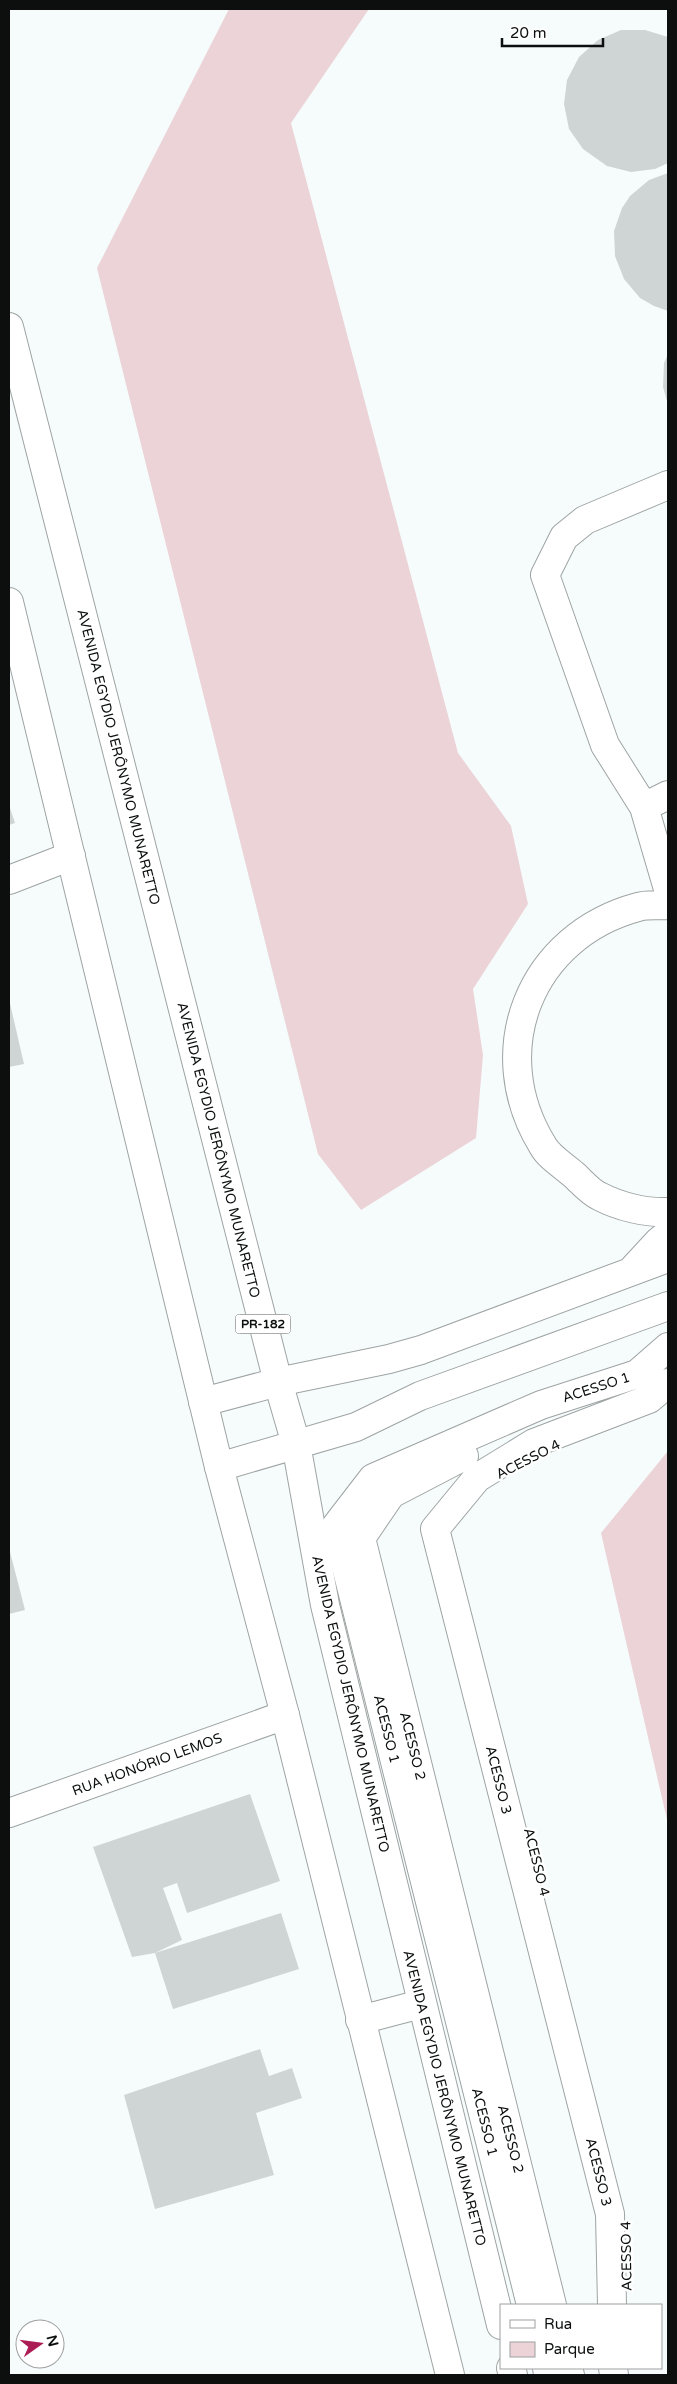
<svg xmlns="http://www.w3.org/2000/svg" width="677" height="2384" font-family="'Varela Round',sans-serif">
  <rect width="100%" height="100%" fill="#f6fcfc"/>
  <path fill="#ebd3d7" d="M229 9H369L291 123 458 753 511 826 528 904 473 989 483 1055 476 1138 361 1210 318 1154 97 268Z
    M668 1451V1824L601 1533Z"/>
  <path fill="#cfd5d5" d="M621 30H645L668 37V163L655 169 631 172 607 166 583 149 569 129 564 104 567 80 579 57 598 40Z
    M668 173V311L654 306 640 298 624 279 615 256 614 231 622 208 630 196 649 180Z
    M668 354V405L663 387 664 363Z
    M9 805 15 823 9 825Z
    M9 999 24 1064 9 1067Z
    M9 1548 25 1610 9 1614Z
    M250 1794 280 1881 187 1913 177 1883 163 1888 182 1940 155 1953 132 1957 93 1847Z
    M281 1913 299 1969 173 2009 155 1953Z
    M260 2049 269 2076 292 2068 302 2098 256 2113 274 2175 155 2209 124 2095Z"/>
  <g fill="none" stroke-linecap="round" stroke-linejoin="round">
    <defs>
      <path id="minor" d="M668 485 585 520 564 537 545 575 605 745 644 807 668 795
        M644 807 668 889
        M9 880 71 856
        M668 905C659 906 647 904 638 907 530 936 484 1051 543 1146 549 1157 564 1166 573 1174 581 1181 590 1192 599 1196 620 1207 646 1213 668 1212
        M634 1268 659 1241 668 1234
        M203 1402 278 1382 389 1359 421 1350 668 1258
        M464 1456 391 1494 361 1538 552 2305
        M219 1467 356 1427 420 1396 668 1306
        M9 1813 285 1715
        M531 2305 336 1526 373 1478 541 1405 637 1374 668 1347
        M612 2305 610 2214 435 1529 477 1478 534 1443 649 1399 668 1383
        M547 2368 548 2375
        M568 2368 570 2375
        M613 2368 614 2375"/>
      <path id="major" d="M9 327 278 1382 296 1444 325 1605 501 2325
        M9 602 219 1467 285 1715 450 2375
        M360 2020 421 2004
        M511 2368 513 2375"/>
    </defs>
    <use href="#minor" stroke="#9ea3a3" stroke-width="30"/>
    <use href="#major" stroke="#9ea3a3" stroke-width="30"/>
    <use href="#minor" stroke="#fff" stroke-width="28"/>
    <use href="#major" stroke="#fff" stroke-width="28"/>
  </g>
  <g text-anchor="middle" stroke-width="5" stroke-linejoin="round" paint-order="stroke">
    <rect fill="#fff" stroke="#565757" stroke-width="1" x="235.5" y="1314.5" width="55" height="19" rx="4"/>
    <g font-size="12" font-weight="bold" fill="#0d0f0f">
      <text x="263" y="1328">PR-182</text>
    </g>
    <g font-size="14" fill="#0d0f0f" stroke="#fff">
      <text transform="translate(119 757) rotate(76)" y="5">AVENIDA EGYDIO JERÔNYMO MUNARETTO</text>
      <text transform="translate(219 1150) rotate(76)" y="5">AVENIDA EGYDIO JERÔNYMO MUNARETTO</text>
      <text transform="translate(596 1387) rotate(-18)" y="5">ACESSO 1</text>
      <text transform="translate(528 1459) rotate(-27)" y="5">ACESSO 4</text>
      <text transform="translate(351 1704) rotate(77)" y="5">AVENIDA EGYDIO JERÔNYMO MUNARETTO</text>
      <text transform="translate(387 1729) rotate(76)" y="5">ACESSO 1</text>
      <text transform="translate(413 1746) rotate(76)" y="5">ACESSO 2</text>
      <text transform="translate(147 1764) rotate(-20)" y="5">RUA HONÓRIO LEMOS</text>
      <text transform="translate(499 1780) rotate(76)" y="5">ACESSO 3</text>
      <text transform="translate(537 1862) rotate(76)" y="5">ACESSO 4</text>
      <text transform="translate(445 2098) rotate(76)" y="5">AVENIDA EGYDIO JERÔNYMO MUNARETTO</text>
      <text transform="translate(485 2122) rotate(76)" y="5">ACESSO 1</text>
      <text transform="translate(511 2139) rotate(76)" y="5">ACESSO 2</text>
      <text transform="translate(599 2172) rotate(76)" y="5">ACESSO 3</text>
      <text transform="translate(626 2256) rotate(-91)" y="5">ACESSO 4</text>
    </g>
  </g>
  <rect width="677" height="2384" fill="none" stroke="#0d0f0f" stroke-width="20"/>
  <rect x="500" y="2304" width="162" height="65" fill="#ffffff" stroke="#9e9f9f"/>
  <rect x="510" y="2320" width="25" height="8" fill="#ffffff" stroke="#9e9f9f"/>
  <text x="544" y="2329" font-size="15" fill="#0d0f0f">Rua</text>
  <rect x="510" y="2342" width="25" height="15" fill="#ebd3d7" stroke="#9e9f9f"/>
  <text x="544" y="2354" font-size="15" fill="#0d0f0f">Parque</text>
  <g transform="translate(40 2344) rotate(76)"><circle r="24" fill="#ffffff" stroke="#9e9f9f"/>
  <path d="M0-4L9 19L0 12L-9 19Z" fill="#ad1d55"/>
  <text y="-8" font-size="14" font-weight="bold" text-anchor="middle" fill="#0d0f0f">N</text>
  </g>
  <path d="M502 38v8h101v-8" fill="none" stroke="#0d0f0f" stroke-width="2.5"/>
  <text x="510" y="38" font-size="15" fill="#0d0f0f" stroke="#ffffff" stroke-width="4" paint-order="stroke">20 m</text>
</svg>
